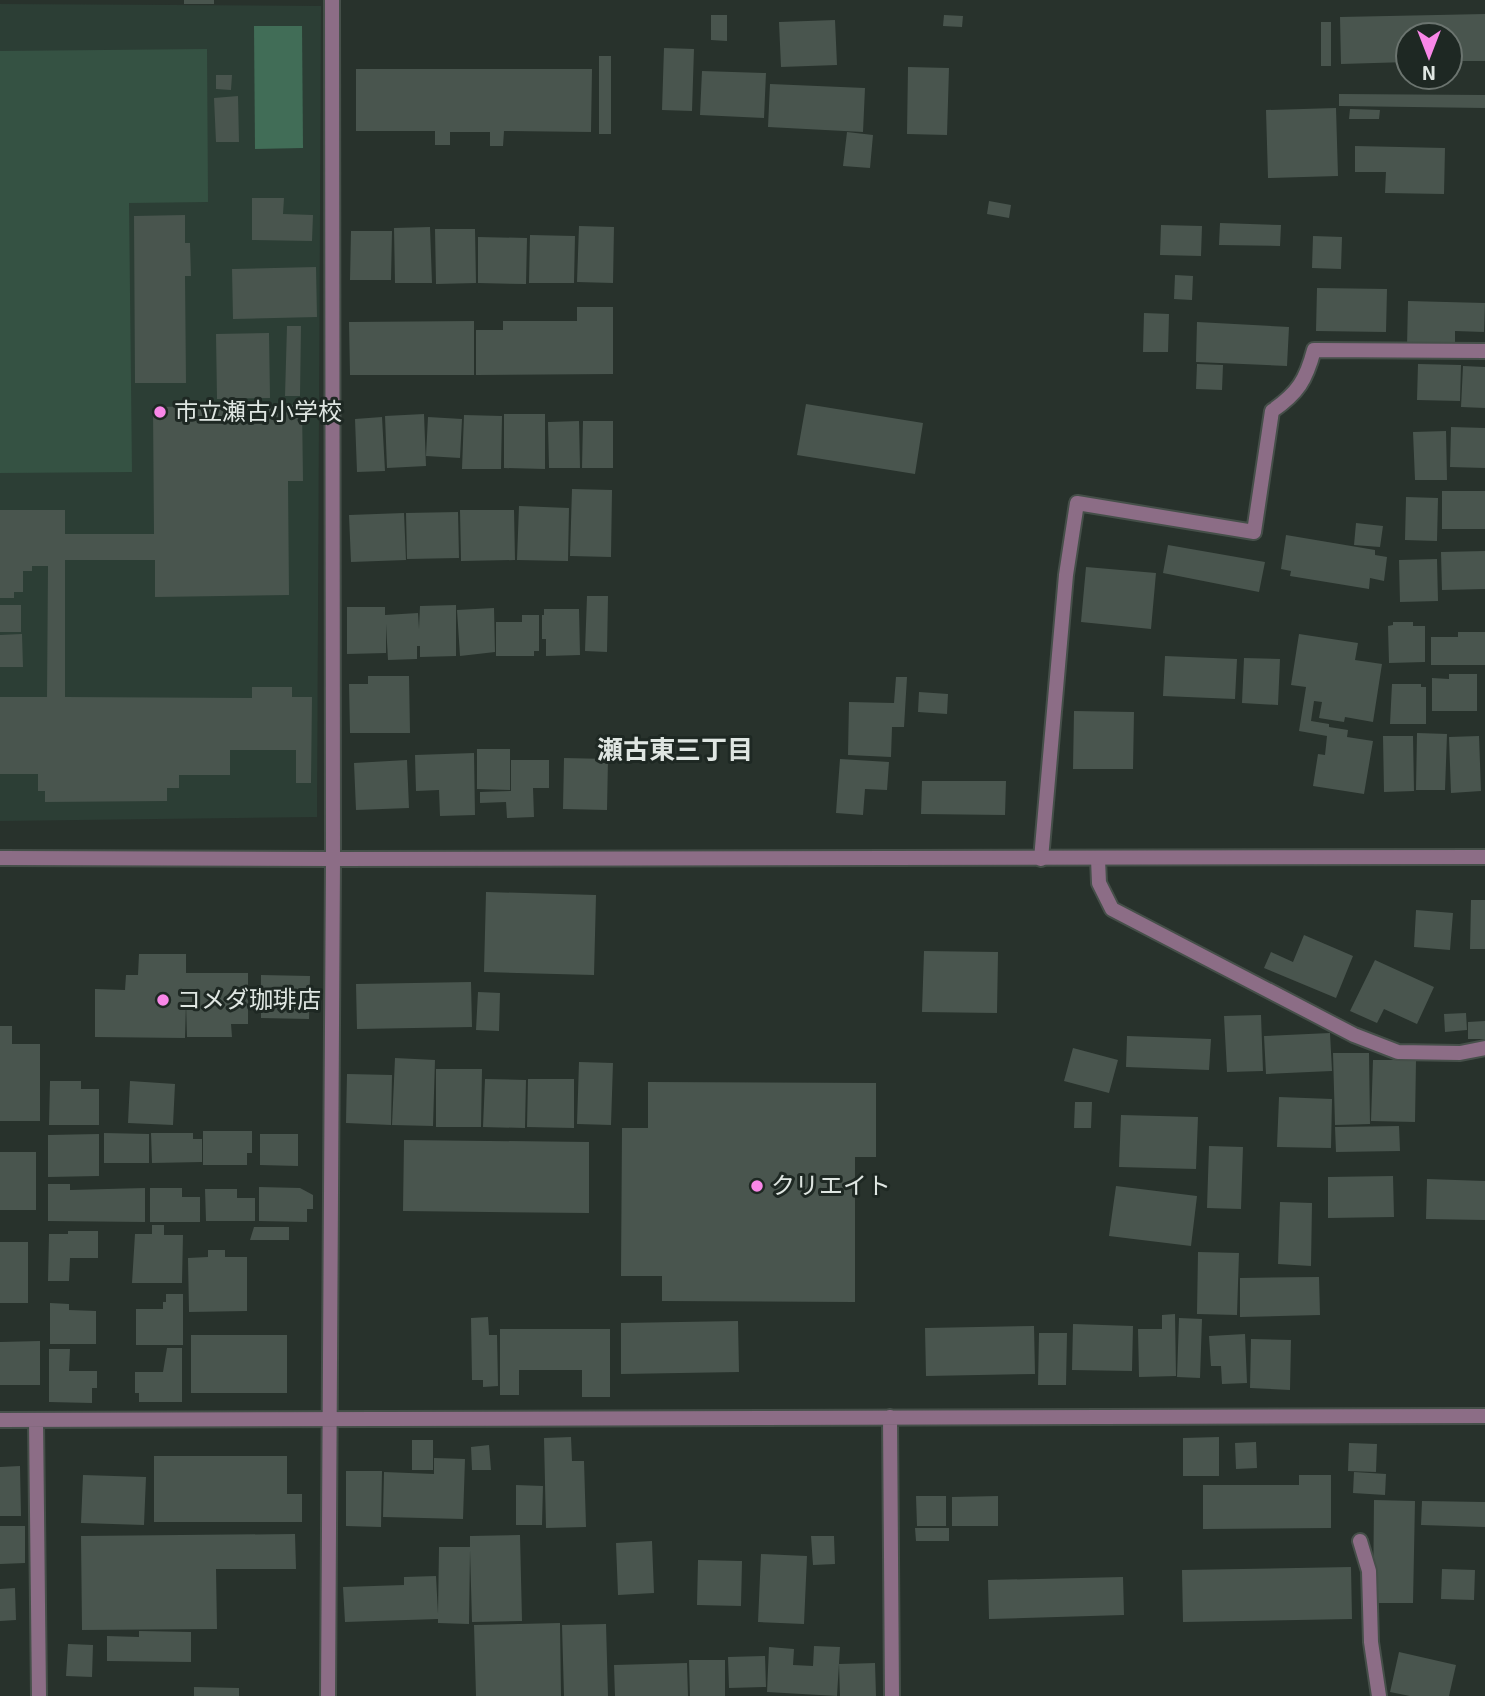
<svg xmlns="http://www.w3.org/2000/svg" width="1485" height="1696" font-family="'Exo 2','Noto Sans JP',sans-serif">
  <rect width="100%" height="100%" fill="#28322c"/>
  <path fill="#2c3e35" d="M0 4 321 6 317 817 0 821Z"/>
  <path fill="#355243" d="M207 49 208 202 129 203 132 472 0 473V51Z"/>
  <path fill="#416d57" d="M254 26H302L303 148 255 149Z"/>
  <path fill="#49554e" d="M184 0H214V4H184Z
    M1485 14V61H1450V35H1408V62L1341 64 1340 17Z
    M711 15H727V41L711 40Z
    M944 15 963 16 962 27 943 26Z
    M835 20 837 65 781 67 779 22Z
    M1321 22H1331V66H1321Z
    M664 48 694 49 692 111 662 110Z
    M599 56H611V134H599Z
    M908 67 949 68 947 135 907 134Z
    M356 69H592L591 132 504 131 503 146H490V132H450V145H435V131H356Z
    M702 71 766 73 764 118 700 115Z
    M216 75H232L231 90 216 89Z
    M770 84 865 88 863 132 768 127Z
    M1339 94 1485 95V108L1339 106Z
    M238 96 239 142H216L214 98Z
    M1336 108 1338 176 1268 178 1266 110Z
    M1350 109 1380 110 1379 119H1349Z
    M847 132 873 135 870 168 843 166Z
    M1355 146 1445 148 1444 194 1385 193 1386 172H1355Z
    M252 198H284L283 214 313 215 312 241 252 240Z
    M989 201 1011 205 1009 218 987 214Z
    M185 215V243H190L191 276H185L186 383H135L134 216Z
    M1220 223 1281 225 1280 246 1219 245Z
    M1161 225 1202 226 1201 256 1160 255Z
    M579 226 614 227 613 283 577 282Z
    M430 227 432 283H395L394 228Z
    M435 229H475L476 283 436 284Z
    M351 231H392L391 280H350Z
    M530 235 575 236 574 283H529Z
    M1313 236 1342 237 1341 269 1312 268Z
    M478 237 527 238 526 284 478 283Z
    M316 267 317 317 233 319 232 269Z
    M1175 275 1193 276 1192 300 1174 299Z
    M1317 288 1387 289 1386 332 1316 331Z
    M1408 301 1485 303 1484 332 1455 331V347H1407Z
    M577 307H613V374L476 375V330H503V321H577Z
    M1144 313 1169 314 1168 352H1143Z
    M474 321V375H350L349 322Z
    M1197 322 1289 327 1287 366 1196 362Z
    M287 326H301L300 396H285Z
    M269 333 270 398 217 399 216 334Z
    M1197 364 1223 365 1222 390 1196 389Z
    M1418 364 1461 365 1460 401 1417 400Z
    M1463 366 1485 367V408L1461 407Z
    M806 404 923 423 915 474 797 455Z
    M302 405 303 481H288L289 595 155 597V560H65V697L252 698V687H292V697H312L311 783H296V750H230V775H179V788H167V801L45 802V791H38V774H0V697H47L48 566H32V571H23V592H14V598H0V510H65V534H154L153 407Z
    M424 414 426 466 387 468 385 416Z
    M504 414H545V469L504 468Z
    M464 415 502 416 501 469H462Z
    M382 417 385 471 357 472 355 419Z
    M428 417 462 419 460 458 426 456Z
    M579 421 580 468H549L548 422Z
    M583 421H613V468H582Z
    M1451 427 1485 428V468L1450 467Z
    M1446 431 1447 480H1415L1413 432Z
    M572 489 612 490 611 557 570 556Z
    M1442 491H1485V529H1442Z
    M1406 497 1438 498 1437 541 1405 540Z
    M519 506 569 508 568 561 517 560Z
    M460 510H514L515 560 461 561Z
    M458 512 459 558 407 559 406 513Z
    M404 513 406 560 351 562 349 515Z
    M1356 523 1383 526 1380 547 1354 545Z
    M1286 535 1375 550V555L1387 557 1384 581 1370 578 1369 589 1290 576 1291 571 1281 569Z
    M1168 545 1265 562 1259 592 1163 573Z
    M1485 551V589L1442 590 1441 552Z
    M1437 559 1438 601 1400 602 1399 560Z
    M1086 567 1156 573 1151 629 1081 622Z
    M587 596H608L607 652 585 651Z
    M0 605H21V632H0Z
    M456 605V656L420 657V646H417V659L388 660 386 624V653L347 654V607H385V615L418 613 419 629 420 606Z
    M494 608 495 652 460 656 457 610Z
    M544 609H579L580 655 546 656V639H542V615H544Z
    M522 615H539V651H534V656H496V622H522Z
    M1393 622H1413V626H1425V662L1389 663 1388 626 1393 625Z
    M1458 632H1485V665H1431V637H1458Z
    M22 634 23 667H0V635Z
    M1299 634 1358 643 1355 660 1382 664 1373 722 1345 717 1344 722 1319 718 1322 702 1314 701 1311 721 1329 724V727L1348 730 1347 737 1373 741 1364 794 1313 786 1318 754 1325 755 1327 736 1299 731 1306 687 1291 685Z
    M1165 656 1237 659 1235 699 1163 696Z
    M1244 658 1280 659 1278 705 1242 703Z
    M1449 674H1477V711H1432V678L1449 679Z
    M368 676H409L410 733H350L349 684H368Z
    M896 677H907L904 727H892L891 757 848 755 849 702 894 703Z
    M1392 684H1421V687H1426V724H1390Z
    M919 692 948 694 947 714 918 712Z
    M1074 711 1134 712 1133 769H1073Z
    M1417 733 1447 734 1445 790H1416Z
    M1383 736H1413L1414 791 1384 792Z
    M1479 736 1481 791 1451 793 1449 737Z
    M477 749H510V790L477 789Z
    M474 753 475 815 440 816 439 790 416 791 415 755Z
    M564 758 608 759 607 810 563 809Z
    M840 759 889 762 887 790 865 789 863 815 836 813Z
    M407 760 409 808 356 810 354 763Z
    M511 760H549V788H533L534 817 507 818 506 802 480 803V792L511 791Z
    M922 781H1006L1005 815 921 814Z
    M486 892 596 895 594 975 484 972Z
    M1471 900H1485V949H1470Z
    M1416 910 1453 913 1450 950 1414 947Z
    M1304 935 1353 956 1336 998 1264 968 1271 952 1293 962Z
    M924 951 998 952 997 1013 922 1012Z
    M139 954H186V973H248V1024H231L232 1037H187L186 1002 185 1038 95 1037V989L125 990 126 975H138Z
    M1375 960 1434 987 1417 1024 1384 1009 1377 1023 1350 1011Z
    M261 975 310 976 309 1019 261 1018Z
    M471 982 472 1027 357 1029 356 984Z
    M478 992 500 993 499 1031 476 1030Z
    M1466 1013 1467 1030 1445 1032 1444 1014Z
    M1261 1015 1263 1071 1227 1072 1224 1016Z
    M1485 1021V1039H1468V1022Z
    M0 1026H12V1044H40V1121H0Z
    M1330 1033 1332 1071 1266 1074 1264 1036Z
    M1127 1036 1211 1039 1209 1070 1126 1067Z
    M1073 1048 1118 1060 1109 1093 1064 1081Z
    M1333 1053H1369L1370 1124 1335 1125Z
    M395 1058 435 1060 433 1126 392 1125Z
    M1373 1060H1416L1415 1122 1371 1121Z
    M579 1062 613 1063 611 1125 577 1124Z
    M436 1069H482L481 1127H436Z
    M347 1074 392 1075 391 1125 346 1123Z
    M485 1079 526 1080 525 1128 483 1127Z
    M528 1079H574V1128L527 1127Z
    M50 1081H81V1089H99V1125H49Z
    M130 1081 175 1084 173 1125 128 1123Z
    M648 1082 876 1083V1157H855V1302L662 1301V1276H621L622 1128H648Z
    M1279 1097 1332 1099 1331 1148 1277 1147Z
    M1075 1102H1092L1091 1128H1074Z
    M1121 1115 1198 1117 1196 1169 1119 1167Z
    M1399 1126 1400 1151 1336 1152 1335 1127Z
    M203 1131H252V1153H247V1165H203Z
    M104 1133 149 1134V1163H104Z
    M151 1133H193V1139H202V1162L152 1163Z
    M99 1134V1176L48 1177V1135Z
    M260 1134H298V1166L260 1165Z
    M404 1140 589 1142V1213L403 1211Z
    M1209 1146 1243 1147 1241 1209 1207 1208Z
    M0 1152H36V1210H0Z
    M1393 1176 1394 1217 1328 1218V1177Z
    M1427 1179 1485 1181V1220L1426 1219Z
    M48 1184H70V1190L145 1188V1222L48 1221Z
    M1116 1186 1197 1196 1191 1246 1109 1236Z
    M259 1187 300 1188 313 1195V1209H307V1222L259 1221Z
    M150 1188H182V1197H200V1222H150Z
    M205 1189H237V1198H255V1221H206Z
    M1280 1202 1312 1203 1311 1266 1278 1264Z
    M152 1225H164V1235H183L182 1283H132L135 1234H152Z
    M254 1227H289V1240H250Z
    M68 1231H98V1258H70L69 1281H48L49 1234H68Z
    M0 1242H28V1303H0Z
    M208 1250H225V1257H247V1311L189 1312 188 1258 208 1257Z
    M1198 1252 1239 1253 1237 1315 1197 1314Z
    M1319 1277 1320 1315 1240 1317V1278Z
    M166 1294H183V1345H136V1309H163V1302H166Z
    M50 1303 69 1304V1310L96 1311V1344H50Z
    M1175 1314 1176 1376 1139 1377 1138 1329H1162V1315Z
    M488 1317 489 1335H497L498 1386 483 1387V1380H472L471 1318Z
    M1179 1318 1202 1319 1200 1378 1177 1377Z
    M738 1321 739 1372 621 1374V1323Z
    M1073 1324 1133 1326 1132 1371 1072 1370Z
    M1034 1326 1035 1374 926 1376 925 1328Z
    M500 1329H610V1397H582V1370H519V1395H500Z
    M1039 1333H1067L1066 1385H1038Z
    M1245 1334 1247 1383 1222 1384 1221 1366H1211L1209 1336Z
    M191 1335H287V1393H191Z
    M1251 1339 1291 1340 1290 1390 1250 1388Z
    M40 1341V1385H0V1342Z
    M167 1348H182V1402H139V1393H135V1372H163Z
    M49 1349H70L69 1371H97V1388H92V1403L49 1402Z
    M571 1437 572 1461H584L586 1527 546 1528 544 1438Z
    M1219 1437V1476H1183V1438Z
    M412 1440H433V1470H412Z
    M1256 1442 1257 1468 1236 1469 1235 1443Z
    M1349 1443 1377 1444 1376 1472 1348 1471Z
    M489 1445 491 1470H472L471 1447Z
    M154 1456H287V1494H302V1522H154Z
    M434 1458 465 1459 463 1519 383 1517 384 1472 434 1474Z
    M20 1466 21 1516H0V1467Z
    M346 1471H382L381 1527 346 1526Z
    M1354 1472 1386 1474 1385 1495 1353 1493Z
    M83 1475 146 1477 144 1525 81 1523Z
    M1299 1475H1331V1528L1203 1529V1485H1299Z
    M516 1485 543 1486 542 1525H516Z
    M916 1496H946V1526H917Z
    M998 1496V1526H952V1497Z
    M1374 1500 1415 1501 1413 1603H1373Z
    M1422 1501 1485 1502V1527L1421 1525Z
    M0 1526H25V1563L0 1564Z
    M915 1528H949V1541H916Z
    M295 1534 296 1569H216L217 1629 82 1630 81 1536Z
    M520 1535 522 1621 472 1622 470 1550 469 1624 438 1623V1619L345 1622 343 1587 404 1585V1577L436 1576 438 1614 439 1547H470V1536Z
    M811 1536H834L835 1564 813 1565Z
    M652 1541 654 1593 618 1595 616 1543Z
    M761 1554 807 1556 804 1624 758 1622Z
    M698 1560 742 1561 741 1606 697 1605Z
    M1351 1567 1352 1619 1183 1622 1182 1570Z
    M1442 1569 1475 1570 1474 1600 1441 1599Z
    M1123 1577 1124 1615 989 1619 988 1580Z
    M15 1588 16 1620 0 1621V1589Z
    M560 1623 561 1696H476L474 1625Z
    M606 1624 608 1696H564L562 1625Z
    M139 1631 191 1632V1662L107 1661V1636L139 1637Z
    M68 1644 93 1645 92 1677 66 1676Z
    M814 1646 840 1647 837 1696 767 1692 769 1647 794 1649 793 1665 813 1666Z
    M1399 1652 1456 1665 1449 1696H1410L1390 1692Z
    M765 1656 766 1687 729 1688 728 1657Z
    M689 1660H725V1696H690Z
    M687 1663 688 1696H615L614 1665Z
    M875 1663 876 1696H840L839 1664Z
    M194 1687 239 1688V1696H194Z"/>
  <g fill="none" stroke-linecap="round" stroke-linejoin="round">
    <defs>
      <path id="service" d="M1041 859 1066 575 1077 503 1254 532 1272 411C1298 393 1306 380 1314 350L1485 351
        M1098 859 1099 883 1112 909 1354 1035 1398 1052 1460 1053 1485 1048
        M1360 1541 1369 1571 1371 1642 1379 1696"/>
      <path id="minor" d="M890 1417 892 1696
        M0 1420 1485 1416
        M36 1420 39 1696
        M328 1696 333 859 332 0"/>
      <path id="tertiary" d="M0 858 333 859 1485 857"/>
    </defs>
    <use href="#service" stroke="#454f49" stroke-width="18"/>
    <use href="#minor" stroke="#454f49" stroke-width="18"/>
    <use href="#tertiary" stroke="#454f49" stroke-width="18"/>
    <use href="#service" stroke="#8c6d86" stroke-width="14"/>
    <use href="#minor" stroke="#8c6d86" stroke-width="14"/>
    <use href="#tertiary" stroke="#8c6d86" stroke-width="14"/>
  </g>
  <g fill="#f987e8" stroke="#1e2823" stroke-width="2.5">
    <circle cx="160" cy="412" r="7"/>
    <circle cx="163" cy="1000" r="7"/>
    <circle cx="757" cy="1186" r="7"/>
  </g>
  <g text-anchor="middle" stroke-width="6" stroke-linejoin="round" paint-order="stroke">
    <g font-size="24" fill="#dfe6e2" stroke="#1e2823" text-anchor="start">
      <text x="174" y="420">市立瀬古小学校</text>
      <text x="177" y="1008">コメダ珈琲店</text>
      <text x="771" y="1194">クリエイト</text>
    </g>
    <g font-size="26" font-weight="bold" fill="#dfe6e2" stroke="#1e2823">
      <text x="675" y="759">瀬古東三丁目</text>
    </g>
  </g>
  <g transform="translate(1429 56) rotate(180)"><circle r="33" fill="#1e2823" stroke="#6b746f" stroke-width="2"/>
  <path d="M0-5L12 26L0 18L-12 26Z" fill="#f987e8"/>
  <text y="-10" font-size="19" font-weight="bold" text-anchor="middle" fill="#dfe6e2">N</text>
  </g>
</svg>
